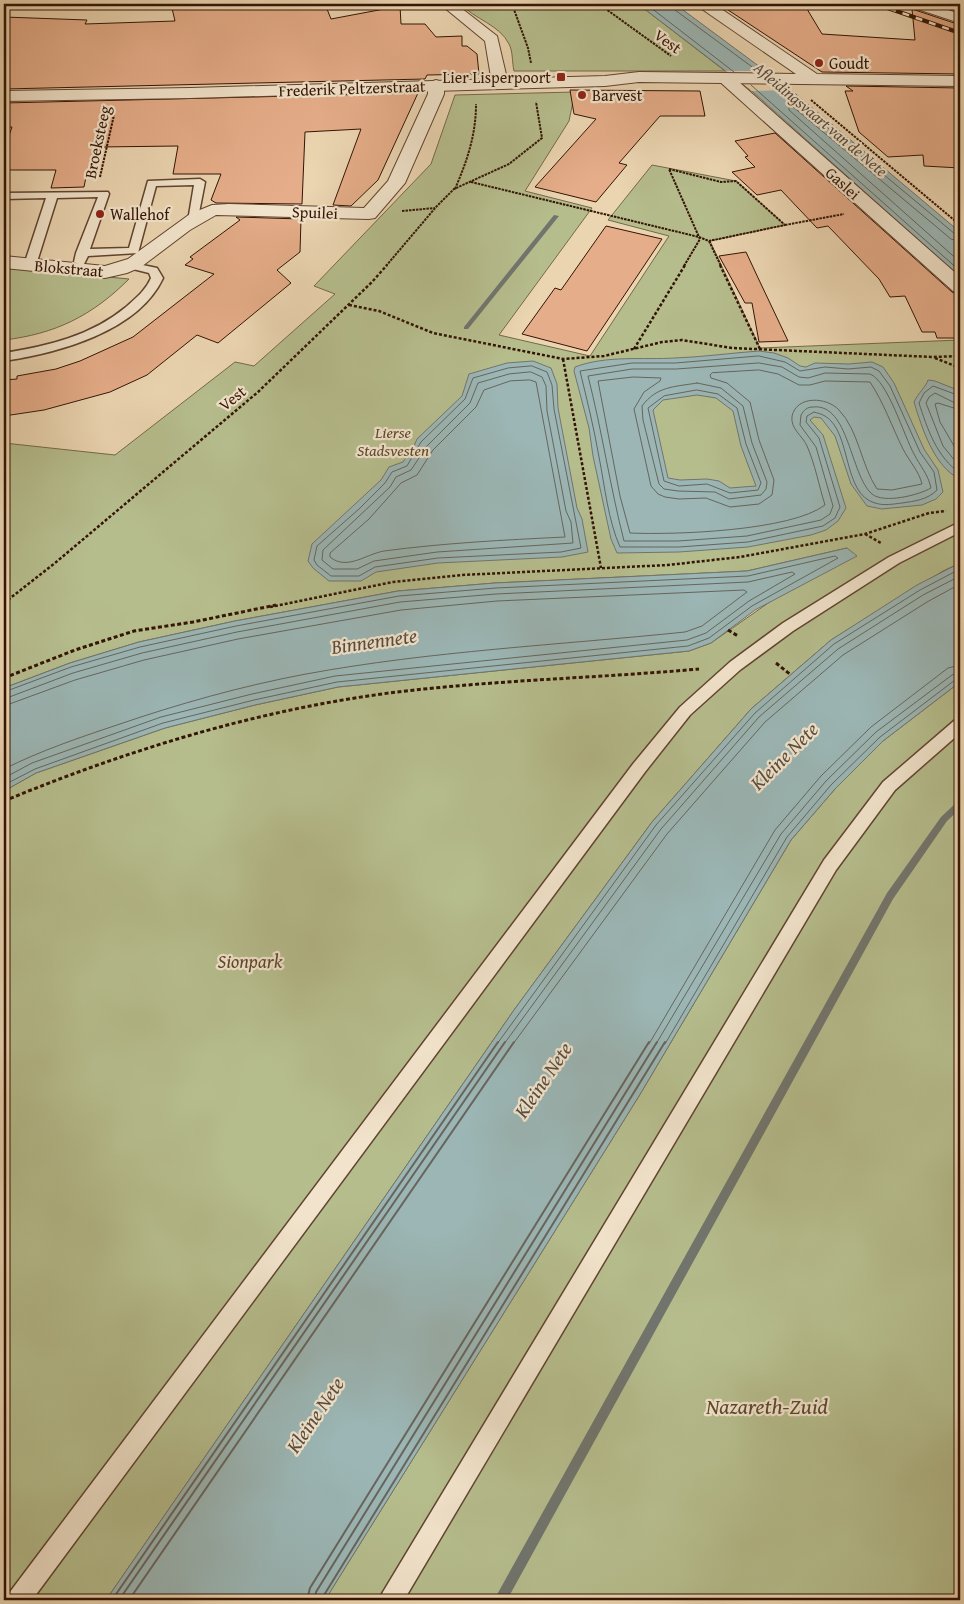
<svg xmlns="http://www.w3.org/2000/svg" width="964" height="1604" font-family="'Gentium Book Plus',serif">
  <rect width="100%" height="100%" fill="#ebd5b1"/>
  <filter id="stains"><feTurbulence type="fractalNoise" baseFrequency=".004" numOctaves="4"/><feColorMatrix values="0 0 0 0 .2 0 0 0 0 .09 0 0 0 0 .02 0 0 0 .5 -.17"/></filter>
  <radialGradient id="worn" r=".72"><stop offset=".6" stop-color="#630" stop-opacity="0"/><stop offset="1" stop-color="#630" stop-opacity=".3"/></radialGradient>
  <path fill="#b6bd8d" stroke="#746848" d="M461 4H638L725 71H514C512 63 513 51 509 44 500 25 474 19 461 4Z
    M575 92 569 121 525 191 592 208 499 335 590 356 669 236 608 220 652 165 736 181 785 225 710 241 760 348 960 340V563L943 571 831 640 751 709 652 822 514 1010 106 1600H4V791L36 773 165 728 255 705 338 687 689 651 711 643 847 548 747 571 495 583 398 591 235 621 139 642 70 663 4 688V443L115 455 235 362 254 366 335 294 314 286 431 164 455 95Z
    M4 267 129 279C92 316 55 334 4 340Z
    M960 682V1600H325L639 1096 791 840 835 789 883 741Z"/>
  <path fill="#9bb6b5" stroke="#71756e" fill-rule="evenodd" d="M638 4H675L791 90 960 232V277L753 92Z
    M759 351 774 353 788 358 800 366 806 367 815 363 849 364 872 362 883 367 894 383 924 449 938 470 943 492 936 499 922 505 882 509 867 506 851 484 835 436 821 418 814 417 810 420 823 435 846 508 838 521 826 530 811 535 748 547 679 552 617 553 611 539 593 456 589 428 574 371 575 367C607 355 642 360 675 358 703 357 731 353 759 351ZM697 395 716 398 733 411 741 446 756 486 730 488 719 481 707 479 680 480 668 478 653 410 663 400Z
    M533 361 551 368 557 384 558 408 577 508 582 519 588 552 562 557 438 563 376 572 361 581H329L313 568 308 561 312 544 381 480 389 467 403 462 414 446 417 439 462 396 469 374 507 363Z
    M928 380 935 381 960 391V479C934 467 922 428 914 402 918 393 926 387 928 380Z
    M847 548 857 556 755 610 711 643 689 651 338 687 255 705 165 728 36 773 4 791V688L70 663 139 642 235 621 398 591 495 583 747 571Z
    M960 563V682L883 741 835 789 791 840 639 1096 325 1600H106L514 1010 652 822 751 709 831 640 917 585Z"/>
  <path fill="#ebd5b1" d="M726 71H769L794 90 752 91Z"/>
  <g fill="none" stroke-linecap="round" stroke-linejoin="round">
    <path stroke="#67655c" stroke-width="1" d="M646 4 734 72
      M673 4 675 10 759 72
      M751 85 960 271
      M776 85 955 234 960 235
      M960 242 951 239 792 106H789V110L960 262
      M759 356 785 362 800 371 825 367 848 369 871 367 879 371 890 386 920 452 934 472 937 490C927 500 915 501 902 503 893 504 884 506 875 503 842 494 852 432 825 416 822 414 817 413 814 412L807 416 806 422 819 438 840 507 835 518 823 526 748 542 679 547H620C608 520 605 487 599 457 594 428 587 400 580 371L632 363H675Z
      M759 363 782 367 799 377 808 378 825 373 870 374C888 381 904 436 914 454 920 466 928 474 931 488 919 495 884 504 872 494 850 475 849 403 813 407 807 407 804 410 801 415L800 425 816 447 833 506 830 514 821 520 747 536 678 541H624C610 486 602 431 588 376L632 369H676Z
      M532 366 547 372 552 385 554 409 581 548 561 552 438 558 375 567 359 576H331L317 565 314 560 317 546 359 509 385 483 392 472 407 466 421 442 465 399 473 378 508 368Z
      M759 370 778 374 799 385H810L825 381 870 382C884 403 892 427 903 449 909 461 919 471 922 484L892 490 877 489C861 465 859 431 839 410 827 397 797 395 792 416 790 429 803 436 807 446 815 464 819 486 825 505 791 531 674 535 630 533L620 496 598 381 633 377 661 378 660 381 644 392 634 409 651 486 658 494 665 497 679 499 706 498 730 507 759 504 772 495 774 480 759 440 750 402 727 383 711 378 710 375 712 373Z
      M531 372 542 377 546 386 547 411 566 511 571 522 573 543 437 552 374 561 357 569H333L322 560 323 550 390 487 396 477 411 470 427 446 470 403 478 383 509 374Z
      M530 380 536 382 565 537C504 540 444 543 384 551 366 554 347 571 330 557V553L369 519 401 483 417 475 433 450 476 407 484 390 510 381Z
      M697 383 721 388 743 406 752 443 767 482 766 489 761 495 729 499 715 492 678 491 664 489 659 484 643 420 642 406C657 386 674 387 697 383Z
      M697 390 718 394 737 408 746 444 761 483 758 490 730 493 707 484 679 486 664 481 648 408 664 396Z
      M960 396 933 386 924 393 919 403C927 428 937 458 960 473
      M960 403 953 402 935 393 929 397 926 403 943 446 960 467
      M960 410 938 403 935 404 940 422 960 456
      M4 692 71 667 140 647 236 626 399 596 496 588 748 576 835 556 838 558 752 606 709 638 688 646 337 682 254 700 163 723 35 769 4 785
      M4 699 73 673 142 653 237 632 400 602 496 594 748 582 792 572 795 574 749 601 706 633 687 640 335 676 252 694 161 717 32 763 4 778
      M4 706 75 680 144 660 238 639 401 610 497 601 744 590 747 592 702 626 685 632C559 645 431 651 306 674 242 686 178 704 117 725 78 738 40 751 4 769
      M497 1044 656 825 755 713 834 644 920 590 960 569
      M504 1044 661 829 759 717 838 649 923 595 960 576
      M513 1044 667 834 765 722 843 655 927 602 960 584
      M649 1044 775 830 821 776 871 727 948 668 960 665
      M656 1044 781 834 826 781 876 732 952 675 960 672
      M665 1044 787 837 831 785 880 737 955 680 960 679"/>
    <path stroke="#67655c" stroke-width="2" d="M112 1600 498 1042
      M119 1600 505 1042
      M129 1600 514 1042
      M307 1600 310 1588 649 1042
      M315 1600 316 1592 657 1042
      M321 1600 665 1042"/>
    <path fill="#71756e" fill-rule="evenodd" d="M554 215 559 216 468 329H464V327Z
      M960 801V809L947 821 893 899 507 1600H494L887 893 941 817 957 802Z"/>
  </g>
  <path fill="#e5ad89" stroke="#331404" d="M171 4H325L331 19 400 6 401 24H425L436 37 462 36V46H467L477 54 479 74 427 75 425 79 4 89V17L87 20 85 24 175 21Z
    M719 4H804L822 34 915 40 912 9 960 25V74L822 72Z
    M846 86 960 88V168L924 166 923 155 888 157 859 132 845 91H853Z
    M570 90 700 91 705 116H660L619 163 627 165 596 202 535 187 596 119 574 114Z
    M418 93 378 180 351 206 333 205 361 129 305 132 302 204 216 203 211 200 221 174H173L178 146 99 147 94 169 87 172 84 187 51 188 56 170H4V150L12 127H4V103Z
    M775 133 952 292 960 296V338H937L935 332H922L905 296 890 297 879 279 828 226 817 228 781 190 757 195 732 172 755 167 745 157 748 156 735 141Z
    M236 217 301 219 300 252 277 270 291 283 218 343 197 335 147 375 110 392 44 410 4 416V380L17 379V376L56 369 80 361 133 337 214 274 185 265 193 259 190 257 240 220Z
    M606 226 662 239 587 351 522 334 555 288 561 290Z
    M746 252 760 282 788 341 759 342 752 303H745L719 256Z"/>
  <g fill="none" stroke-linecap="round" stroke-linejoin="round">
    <defs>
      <path id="service" d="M200 179 205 182 197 223H189L188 221 194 185 156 186 138 253 88 256 84 264 80 265 74 262 76 253 98 197 57 198 36 265 30 268 24 265 46 198 4 199V193L108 192 109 194 90 249 129 248 148 181Z
        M133 263 157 268 163 278C138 332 57 353 4 361V353C48 346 91 336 126 307 136 298 146 290 151 278L149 273 129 268 127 266 129 264Z
        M960 522V532L899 563 793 631 740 670 690 715 645 772 32 1600H6L10 1592 633 764 680 707 730 662 783 623 889 557Z
        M960 718V733L895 790 836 870 404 1600H379L383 1592 824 860 883 782 955 720Z"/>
      <path id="minor" d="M440 4H456L497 36 508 83 506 86H494L492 83 485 41Z
        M909 4H930L960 14V23L911 7Z
        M725 73 731 75 960 277V293L953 291 719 81 717 78 719 75Z
        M436 80 442 82 444 85V94L405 183 375 218 369 219 216 215 190 230 141 267 127 273 105 278 4 268V256L105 266 128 259 190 214 212 205 229 204 364 208 388 181 428 94V85L430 82Z"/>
      <path id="tertiary" d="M697 4H714L817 74 960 76V86L639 82 605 86 190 98 4 101V91L190 88 605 76 639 72 796 74 699 7Z"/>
    </defs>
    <use href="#service" stroke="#61442f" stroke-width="3"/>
    <use href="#minor" stroke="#61442f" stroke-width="2"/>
    <use href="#tertiary" stroke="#61442f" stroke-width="2"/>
    <path stroke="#331404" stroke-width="2" stroke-dasharray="2.5 1" stroke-linecap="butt" d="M512 4 528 48 531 63
      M599 4 671 56
      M811 100 960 225
      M669 169 721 182 736 181 785 225 709 241 699 237Z
      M100 177 114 115
      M471 182 699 237
      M455 189C467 161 476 135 476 104
      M402 211 435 208
      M785 225 844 214
      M709 241 721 266
      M386 266 436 207 454 189 509 164 542 138 536 102
      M684 266 700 239 699 237"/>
    <path stroke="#331404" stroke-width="2.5" stroke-dasharray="3 2" stroke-linecap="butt" d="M720 265 760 349
      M349 305 379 311 433 333 563 359 604 356 662 342 682 340 732 348 933 357 960 356
      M634 349 685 265
      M935 358 960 368
      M563 359 601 568
      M865 534 881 543
      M4 603 55 563 258 392 372 282 387 265
      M270 607 393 582 462 575 668 565 740 557 865 534 929 513 946 511"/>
    <path stroke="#331404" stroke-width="3" stroke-dasharray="4 2.5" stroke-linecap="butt" d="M728 630 738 636
      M776 663 791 675
      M4 678 75 650 134 631 193 622 276 605
      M4 801C130 749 261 709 397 692 497 680 598 678 699 669"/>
    <use href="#service" fill="#f2e4cc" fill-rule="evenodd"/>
    <use href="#minor" fill="#f2e4cc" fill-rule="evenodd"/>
    <use href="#tertiary" fill="#f2e4cc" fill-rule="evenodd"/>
    <defs>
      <path id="rail" d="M876 4 960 33"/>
    </defs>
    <use href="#rail" stroke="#331404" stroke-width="4"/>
    <use href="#rail" stroke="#f2e4cc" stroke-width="2.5" stroke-dasharray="7" stroke-linecap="butt"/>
  </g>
  <g fill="#8f2418" stroke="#f2e4cc" stroke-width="2">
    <circle cx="819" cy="63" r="5"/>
    <rect x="556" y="72" width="10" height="10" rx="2.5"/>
    <circle cx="582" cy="95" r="5"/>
    <circle cx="100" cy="214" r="5"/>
  </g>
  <g text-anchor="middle" stroke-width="4.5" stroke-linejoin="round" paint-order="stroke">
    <g font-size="16" fill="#331404" stroke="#f2e4cc">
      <text transform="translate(668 41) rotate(36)" y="6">Vest</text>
      <text transform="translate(352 88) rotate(-2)" y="6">Frederik Peltzerstraat</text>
      <text transform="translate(97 142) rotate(-78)" y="6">Broeksteeg</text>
      <text transform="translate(843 183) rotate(42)" y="6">Gaslei</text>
      <text transform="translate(315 212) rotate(2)" y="6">Spuilei</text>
      <text transform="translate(69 268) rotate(5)" y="6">Blokstraat</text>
      <text transform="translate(232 398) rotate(-39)" y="6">Vest</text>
    </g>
    <g font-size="16" fill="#331404" stroke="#f2e4cc" text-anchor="start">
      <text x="829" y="69">Goudt</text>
      <text x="551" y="83" text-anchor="end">Lier Lisperpoort</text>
      <text x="592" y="101">Barvest</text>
      <text x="110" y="220">Wallehof</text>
    </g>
    <g font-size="16" font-style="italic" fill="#574d42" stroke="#f2e4cc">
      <text transform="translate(821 119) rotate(40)" y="6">Afleidingsvaart van de Nete</text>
    </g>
    <g font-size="16" font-style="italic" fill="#5a472d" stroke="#f2e4cc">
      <text x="393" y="438">Lierse<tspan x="393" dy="18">Stadsvesten</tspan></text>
    </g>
    <g font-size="19" font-style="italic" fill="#5a472d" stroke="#f2e4cc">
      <text x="250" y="968">Sionpark</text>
    </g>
    <g font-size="20" font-style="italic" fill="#574d42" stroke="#f2e4cc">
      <text transform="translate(374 641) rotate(-8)" y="7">Binnennete</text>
      <text transform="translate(784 756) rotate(-45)" y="7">Kleine Nete</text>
      <text transform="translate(543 1080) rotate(-56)" y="7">Kleine Nete</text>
      <text transform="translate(315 1415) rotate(-56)" y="7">Kleine Nete</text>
    </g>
    <g font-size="22" font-style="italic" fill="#5a472d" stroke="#f2e4cc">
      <text x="767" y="1414">Nazareth-Zuid</text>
    </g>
  </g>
  <rect width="964" height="1604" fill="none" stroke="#ebd5b1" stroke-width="20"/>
  <rect x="5" y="5" width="954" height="1594" fill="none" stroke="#331404" stroke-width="2.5"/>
  <rect x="10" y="10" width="944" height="1584" fill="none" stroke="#331404"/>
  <rect width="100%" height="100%" filter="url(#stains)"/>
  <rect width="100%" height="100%" fill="url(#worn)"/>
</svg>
